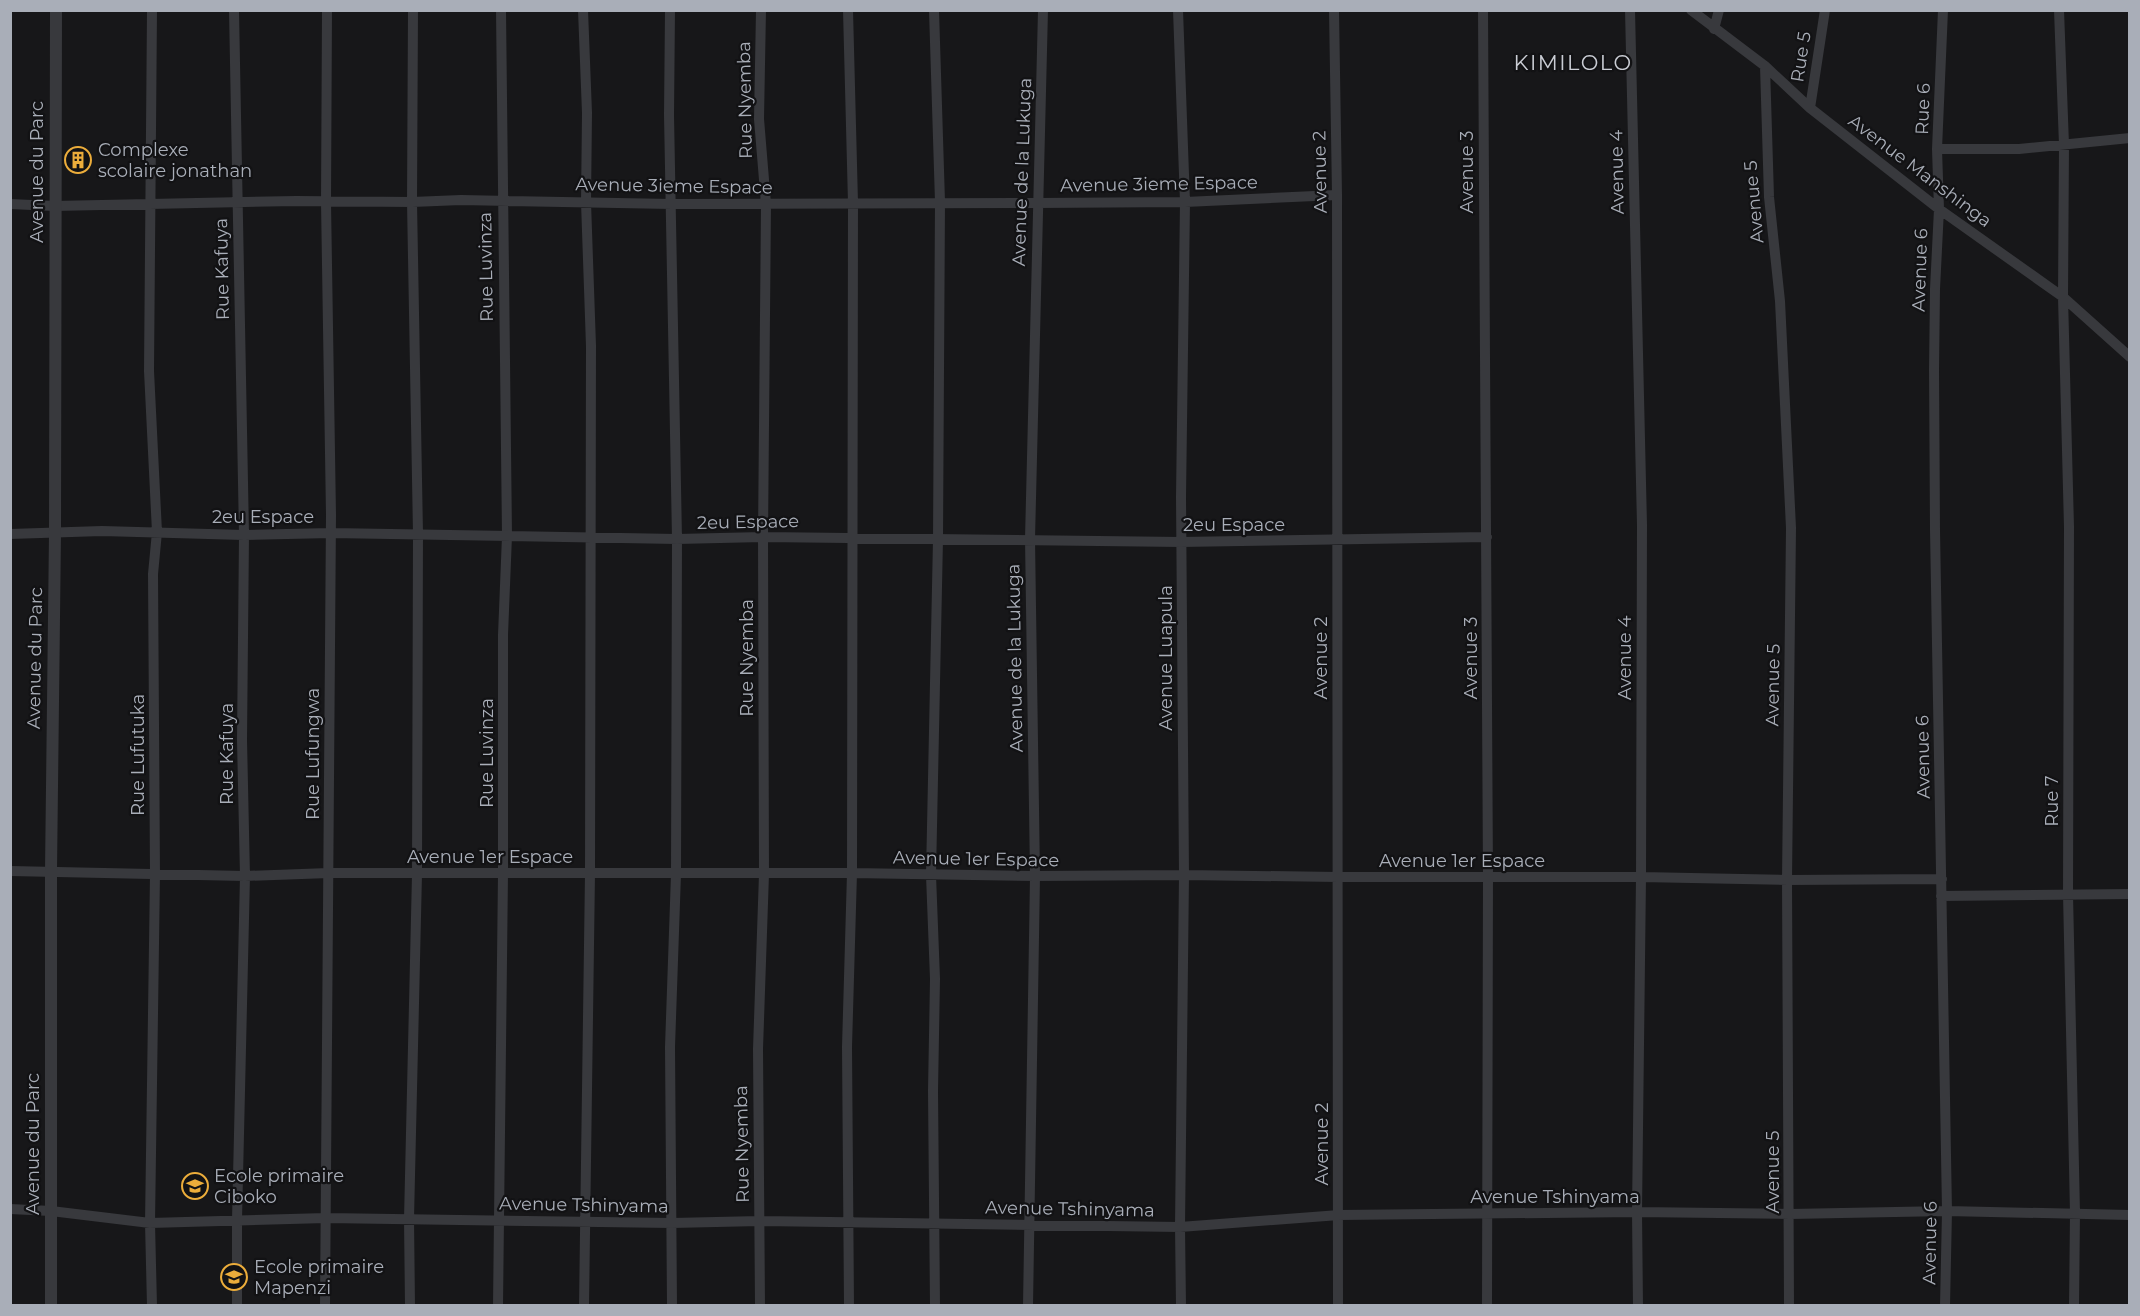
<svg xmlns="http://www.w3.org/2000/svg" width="2140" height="1316" font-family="Montserrat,sans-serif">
  <rect width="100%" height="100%" fill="#171719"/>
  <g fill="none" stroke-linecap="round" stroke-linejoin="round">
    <path stroke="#38393d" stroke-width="10" d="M152 10 149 371 157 532 153 574 155 874 150 1223 152 1306
      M234 10 244 535 242 740 245 876 237 1220V1306
      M583 10 587 113 586 202 591 346 590 873 584 1306
      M670 10 669 115 677 539 676 874 670 1047 672 1306
      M848 10 853 203 852 873 847 1047 849 1306
      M934 10 940 202 938 539 931 875 935 979 933 1091 935 1306
      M1178 10 1185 202 1181 497 1184 875 1180 1227 1181 1306
      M1334 10 1337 195 1338 1306
      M1483 10 1488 877 1487 1306
      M1630 10 1642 525 1641 877 1637 1212 1638 1306
      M1691 10 1765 66 1810 108 1939 209 2063 297 2130 357
      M1943 10 1937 149 1939 209 1935 289 1934 370 1935 530 1947 1211 1945 1306
      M2059 10 2064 145 2063 297 2069 527 2068 894 2075 1213 2074 1306
      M1714 29 1719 10
      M1765 66 1769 197 1780 301 1791 528 1787 880 1789 1306
      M1810 108 1825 10
      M1937 149H2019L2130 138
      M10 204 54 206 296 201 412 202 461 200 672 204 1037 203 1185 202 1337 195
      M10 534 102 531 244 535 331 533 677 539 763 537 1181 542 1487 537
      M10 871 245 876 329 873H852L1035 876 1184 875 1338 877H1641L1787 880 1942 879
      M1941 896 2130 894
      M10 1209 51 1211 150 1223 326 1218 672 1223 760 1221 1180 1227 1339 1215 1637 1212 1790 1214 1947 1211 2130 1215
      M325 1306 331 515 326 202 327 10
      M410 1306 409 1219 417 874 418 534 412 202 413 10
      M498 1306 503 873V635L507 536 501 10
      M760 1306 758 1049 764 874 763 537 766 204 759 119 761 10
      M1028 1306 1035 876 1030 539 1043 10"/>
    <path stroke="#38393d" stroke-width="12" d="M51 1306V871L55 533 56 10"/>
  </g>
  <defs>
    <symbol id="building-ring" viewBox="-11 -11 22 22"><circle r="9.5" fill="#121214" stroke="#ecad3b" stroke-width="1.5"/><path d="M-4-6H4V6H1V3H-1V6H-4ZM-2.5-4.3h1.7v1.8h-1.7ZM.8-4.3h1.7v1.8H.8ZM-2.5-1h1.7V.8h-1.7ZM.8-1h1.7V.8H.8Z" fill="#ecad3b"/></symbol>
    <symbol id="school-ring" viewBox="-11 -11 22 22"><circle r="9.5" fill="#121214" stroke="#ecad3b" stroke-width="1.5"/><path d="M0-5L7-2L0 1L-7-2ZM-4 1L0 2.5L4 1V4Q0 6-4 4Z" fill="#ecad3b"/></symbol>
  </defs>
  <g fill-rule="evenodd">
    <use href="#building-ring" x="63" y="145" width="30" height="30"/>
    <use href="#school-ring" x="180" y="1171" width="30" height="30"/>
    <use href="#school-ring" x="219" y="1262" width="30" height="30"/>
  </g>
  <g text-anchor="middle" stroke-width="4.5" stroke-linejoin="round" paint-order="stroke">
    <g font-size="18" fill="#a9aeb8" stroke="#121214">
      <text transform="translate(1801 57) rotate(-81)" y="6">Rue 5</text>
      <text transform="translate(745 100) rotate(-91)" y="6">Rue Nyemba</text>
      <text transform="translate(1923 109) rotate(-88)" y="6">Rue 6</text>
      <text transform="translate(1920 171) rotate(37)" y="6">Avenue Manshinga</text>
      <text transform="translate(37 172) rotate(-90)" y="6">Avenue du Parc</text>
      <text transform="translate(1022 172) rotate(-88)" y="6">Avenue de la Lukuga</text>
      <text transform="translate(1320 172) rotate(-91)" y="6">Avenue 2</text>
      <text transform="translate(1467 172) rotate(-90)" y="6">Avenue 3</text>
      <text transform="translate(1617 172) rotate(-91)" y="6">Avenue 4</text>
      <text transform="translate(1159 184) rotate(-1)" y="6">Avenue 3ieme Espace</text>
      <text transform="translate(674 186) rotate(1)" y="6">Avenue 3ieme Espace</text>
      <text transform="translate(1754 202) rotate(-95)" y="6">Avenue 5</text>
      <text transform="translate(486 267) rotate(-91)" y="6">Rue Luvinza</text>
      <text transform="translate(222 269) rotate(-91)" y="6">Rue Kafuya</text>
      <text transform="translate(1920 270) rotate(-88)" y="6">Avenue 6</text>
      <text x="263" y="523">2eu Espace</text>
      <text transform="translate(748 522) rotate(-1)" y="6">2eu Espace</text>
      <text x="1234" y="531">2eu Espace</text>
      <text transform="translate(35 658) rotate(-89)" y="6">Avenue du Parc</text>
      <text transform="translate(747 658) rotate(-90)" y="6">Rue Nyemba</text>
      <text transform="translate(1015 658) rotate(-91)" y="6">Avenue de la Lukuga</text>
      <text transform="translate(1166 658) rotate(-90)" y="6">Avenue Luapula</text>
      <text transform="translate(1321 658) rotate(-90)" y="6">Avenue 2</text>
      <text transform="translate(1471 658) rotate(-90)" y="6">Avenue 3</text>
      <text transform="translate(1625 658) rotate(-90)" y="6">Avenue 4</text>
      <text transform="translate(1773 685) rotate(-89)" y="6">Avenue 5</text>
      <text transform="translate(487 753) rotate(-90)" y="6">Rue Luvinza</text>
      <text transform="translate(227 754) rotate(-90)" y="6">Rue Kafuya</text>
      <text transform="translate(313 754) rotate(-90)" y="6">Rue Lufungwa</text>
      <text transform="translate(138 755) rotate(-90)" y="6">Rue Lufutuka</text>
      <text transform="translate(1923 757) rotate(-91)" y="6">Avenue 6</text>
      <text transform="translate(2052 801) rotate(-90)" y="6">Rue 7</text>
      <text x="490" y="863">Avenue 1er Espace</text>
      <text transform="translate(976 859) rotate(1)" y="6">Avenue 1er Espace</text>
      <text x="1462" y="867">Avenue 1er Espace</text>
      <text transform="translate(33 1144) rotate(-90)" y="6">Avenue du Parc</text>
      <text transform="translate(742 1144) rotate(-91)" y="6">Rue Nyemba</text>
      <text transform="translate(1322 1144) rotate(-90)" y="6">Avenue 2</text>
      <text transform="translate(1773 1172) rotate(-90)" y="6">Avenue 5</text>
      <text x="1555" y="1203">Avenue Tshinyama</text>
      <text transform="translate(584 1205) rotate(1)" y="6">Avenue Tshinyama</text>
      <text transform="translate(1070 1209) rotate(1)" y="6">Avenue Tshinyama</text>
      <text transform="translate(1930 1243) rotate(-89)" y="6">Avenue 6</text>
    </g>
    <g font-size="18" fill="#a9aeb8" stroke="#121214" text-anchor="start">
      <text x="98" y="156">Complexe<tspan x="98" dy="21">scolaire jonathan</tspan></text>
      <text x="214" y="1182">Ecole primaire<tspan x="214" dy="21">Ciboko</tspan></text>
      <text x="254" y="1273">Ecole primaire<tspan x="254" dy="21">Mapenzi</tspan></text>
    </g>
    <g font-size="21" letter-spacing="1.5" fill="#cacdd4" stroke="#121214">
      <text x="1573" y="70">KIMILOLO</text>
    </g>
  </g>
  <rect width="2140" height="1316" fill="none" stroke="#a9aeb8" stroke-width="24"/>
</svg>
